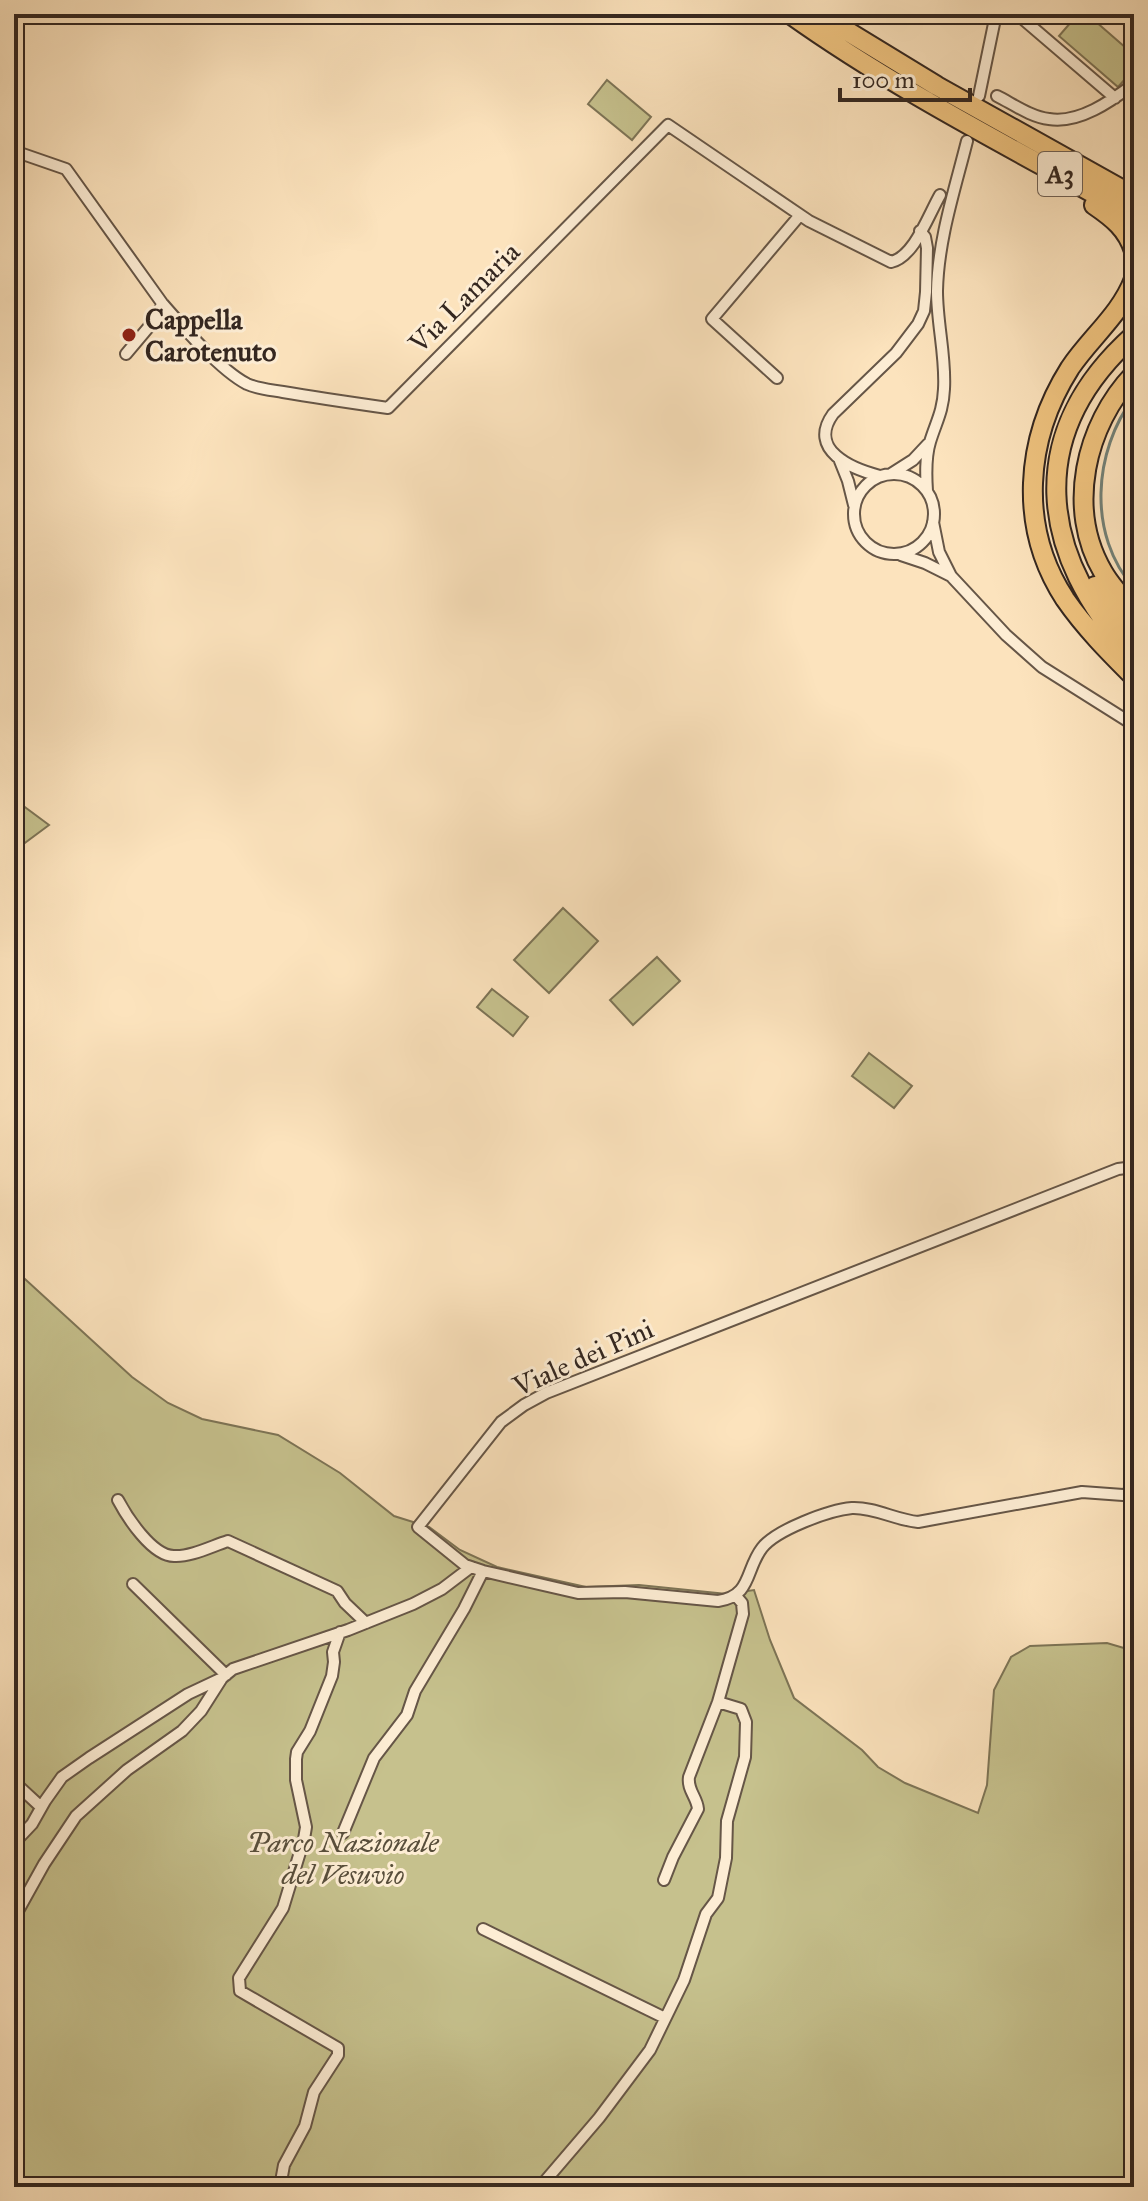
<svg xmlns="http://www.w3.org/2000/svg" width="1148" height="2201" font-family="'IM FELL Great Primer',serif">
  <rect width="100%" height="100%" fill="#fce3bd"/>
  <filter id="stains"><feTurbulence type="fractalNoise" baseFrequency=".0025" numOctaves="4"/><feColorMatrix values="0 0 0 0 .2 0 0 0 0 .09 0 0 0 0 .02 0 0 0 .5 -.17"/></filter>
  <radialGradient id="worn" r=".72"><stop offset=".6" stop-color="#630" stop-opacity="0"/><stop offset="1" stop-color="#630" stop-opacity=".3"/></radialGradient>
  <path fill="#c6c18d" stroke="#7d7456" stroke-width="2" d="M1078 14H1087L1134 55V69L1118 87 1059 36Z
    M607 80 651 117 632 140 588 104Z
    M14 799 49 825 14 851Z
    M563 908 598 941 549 993 514 960Z
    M657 957 680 981 633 1025 610 1000Z
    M492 989 528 1017 513 1036 477 1007Z
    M869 1053 912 1086 894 1108 852 1076Z
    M14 1269 132 1377 168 1403 202 1419 278 1435 340 1473 394 1516 429 1527 460 1550 497 1567 586 1587 639 1585 727 1594 754 1590 770 1640 794 1698 862 1750 878 1767 905 1783 978 1813 987 1785 994 1690 1011 1657 1030 1646 1107 1643 1134 1651V2187H14Z"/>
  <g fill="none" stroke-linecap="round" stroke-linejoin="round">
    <path stroke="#748278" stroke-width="3" d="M1134 397C1093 451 1087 535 1134 588"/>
    <defs>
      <path id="street" d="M1017 14 1115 98
        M979 96 996 14
        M997 96C1013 104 1031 117 1049 119 1079 124 1111 101 1134 84
        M14 151 66 169 162 303C182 326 220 370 247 384 258 389 272 390 283 392 318 398 353 403 388 408L668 125 809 221 891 262C914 257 928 216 940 195
        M126 354 158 316 162 303
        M777 378 712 319 800 215
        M840 461 848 481 854 505
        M854 514a40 40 0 1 1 80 0a40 40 0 1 1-80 0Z
        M891 474 913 460 928 444
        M880 476C852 469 807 450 833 414L896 353 918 324 924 311 926 292 927 248 925 237 920 231
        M927 491C926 476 925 458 930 442 936 422 943 412 944 389 946 357 937 324 937 291 938 240 955 189 967 141
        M933 522 939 552 951 576 1006 635 1042 667 1134 725
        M901 555 925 563 951 576
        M1134 1167 1118 1169 546 1393 524 1405 501 1422 418 1527 465 1565 483 1571 578 1593 625 1592 718 1601C752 1596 745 1570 762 1548 776 1530 829 1510 852 1508 874 1507 896 1520 918 1522L1082 1492 1123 1495 1134 1492
        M118 1500C127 1517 152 1556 174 1556 191 1557 212 1546 228 1541L337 1591 345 1603 366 1623
        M133 1584 226 1675
        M14 1782 41 1807
        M343 1833 374 1758 407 1715 415 1691 464 1609 483 1571
        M14 1843 32 1824 45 1801 62 1777 89 1758 188 1694 222 1678
        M664 1880 673 1857 698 1809C697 1797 687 1790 689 1777L718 1702 743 1614 742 1603 736 1596
        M14 1918 44 1864 76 1816 127 1770 182 1731 201 1711 222 1678 233 1669 348 1630 413 1604 442 1589 471 1567
        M483 1929 665 2018
        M280 2187 284 2165 305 2126 314 2092 338 2055V2048L240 1991 239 1978 283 1908 304 1839 306 1827 296 1780V1759L297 1752 310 1731 332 1676 334 1662 333 1652 340 1632
        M540 2187 599 2118 650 2050 684 1980 706 1914 718 1898 726 1858 727 1821 745 1757 746 1722 741 1709 718 1702"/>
      <path id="highway" d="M790 14C898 91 1018 151 1134 216
        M819 14 937 86 1134 196
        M1094 205C1113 218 1127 229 1134 251
        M1134 279C1121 314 1090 338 1070 368 1025 439 1018 527 1065 599 1085 628 1110 653 1134 677
        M1134 335C1023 434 1038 554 1134 657
        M1134 374C1085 425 1066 509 1103 572 1111 586 1123 599 1134 611
        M1095 586 1114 614 1134 632"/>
    </defs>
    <use href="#street" stroke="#665647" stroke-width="14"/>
    <use href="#highway" stroke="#342720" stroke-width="22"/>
    <use href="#street" stroke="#fdedd4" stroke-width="10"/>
    <use href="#highway" stroke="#eec27e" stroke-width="18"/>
  </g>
  <circle fill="#8f2418" stroke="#fdedd4" stroke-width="3" cx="129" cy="335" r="8"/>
  <g text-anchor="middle" stroke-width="6" stroke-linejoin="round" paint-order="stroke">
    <rect fill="#fdedd4" stroke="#706256" stroke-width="2" x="1038" y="152" width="44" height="44" rx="6"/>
    <g font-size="26" font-weight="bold" fill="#342720">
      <text x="1060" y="183">A3</text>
    </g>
    <g font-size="28" fill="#342720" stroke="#fdedd4">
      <text transform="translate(464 297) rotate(-45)" y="10">Via Lamaria</text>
      <text transform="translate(583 1357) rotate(-24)" y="10">Viale dei Pini</text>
    </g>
    <g font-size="28" font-weight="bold" fill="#342720" stroke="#fdedd4" text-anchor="start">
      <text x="145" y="329">Cappella<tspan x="145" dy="32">Carotenuto</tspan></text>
    </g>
    <g font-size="28" font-style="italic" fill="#584e3b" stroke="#fdedd4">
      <text x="343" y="1852">Parco Nazionale<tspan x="343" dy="32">del Vesuvio</tspan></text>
    </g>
  </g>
  <rect width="1148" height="2201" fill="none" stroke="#fce3bd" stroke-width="48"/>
  <rect x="16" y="16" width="1116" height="2169" fill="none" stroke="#342720" stroke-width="4"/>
  <rect x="24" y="24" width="1100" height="2153" fill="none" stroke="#342720" stroke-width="2"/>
  <path d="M840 88v12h130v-12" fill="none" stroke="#342720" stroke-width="4"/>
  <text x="852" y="88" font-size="24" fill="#342720" stroke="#fdedd4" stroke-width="6" paint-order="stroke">100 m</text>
  <rect width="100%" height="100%" filter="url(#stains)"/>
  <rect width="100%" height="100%" fill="url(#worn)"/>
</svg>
